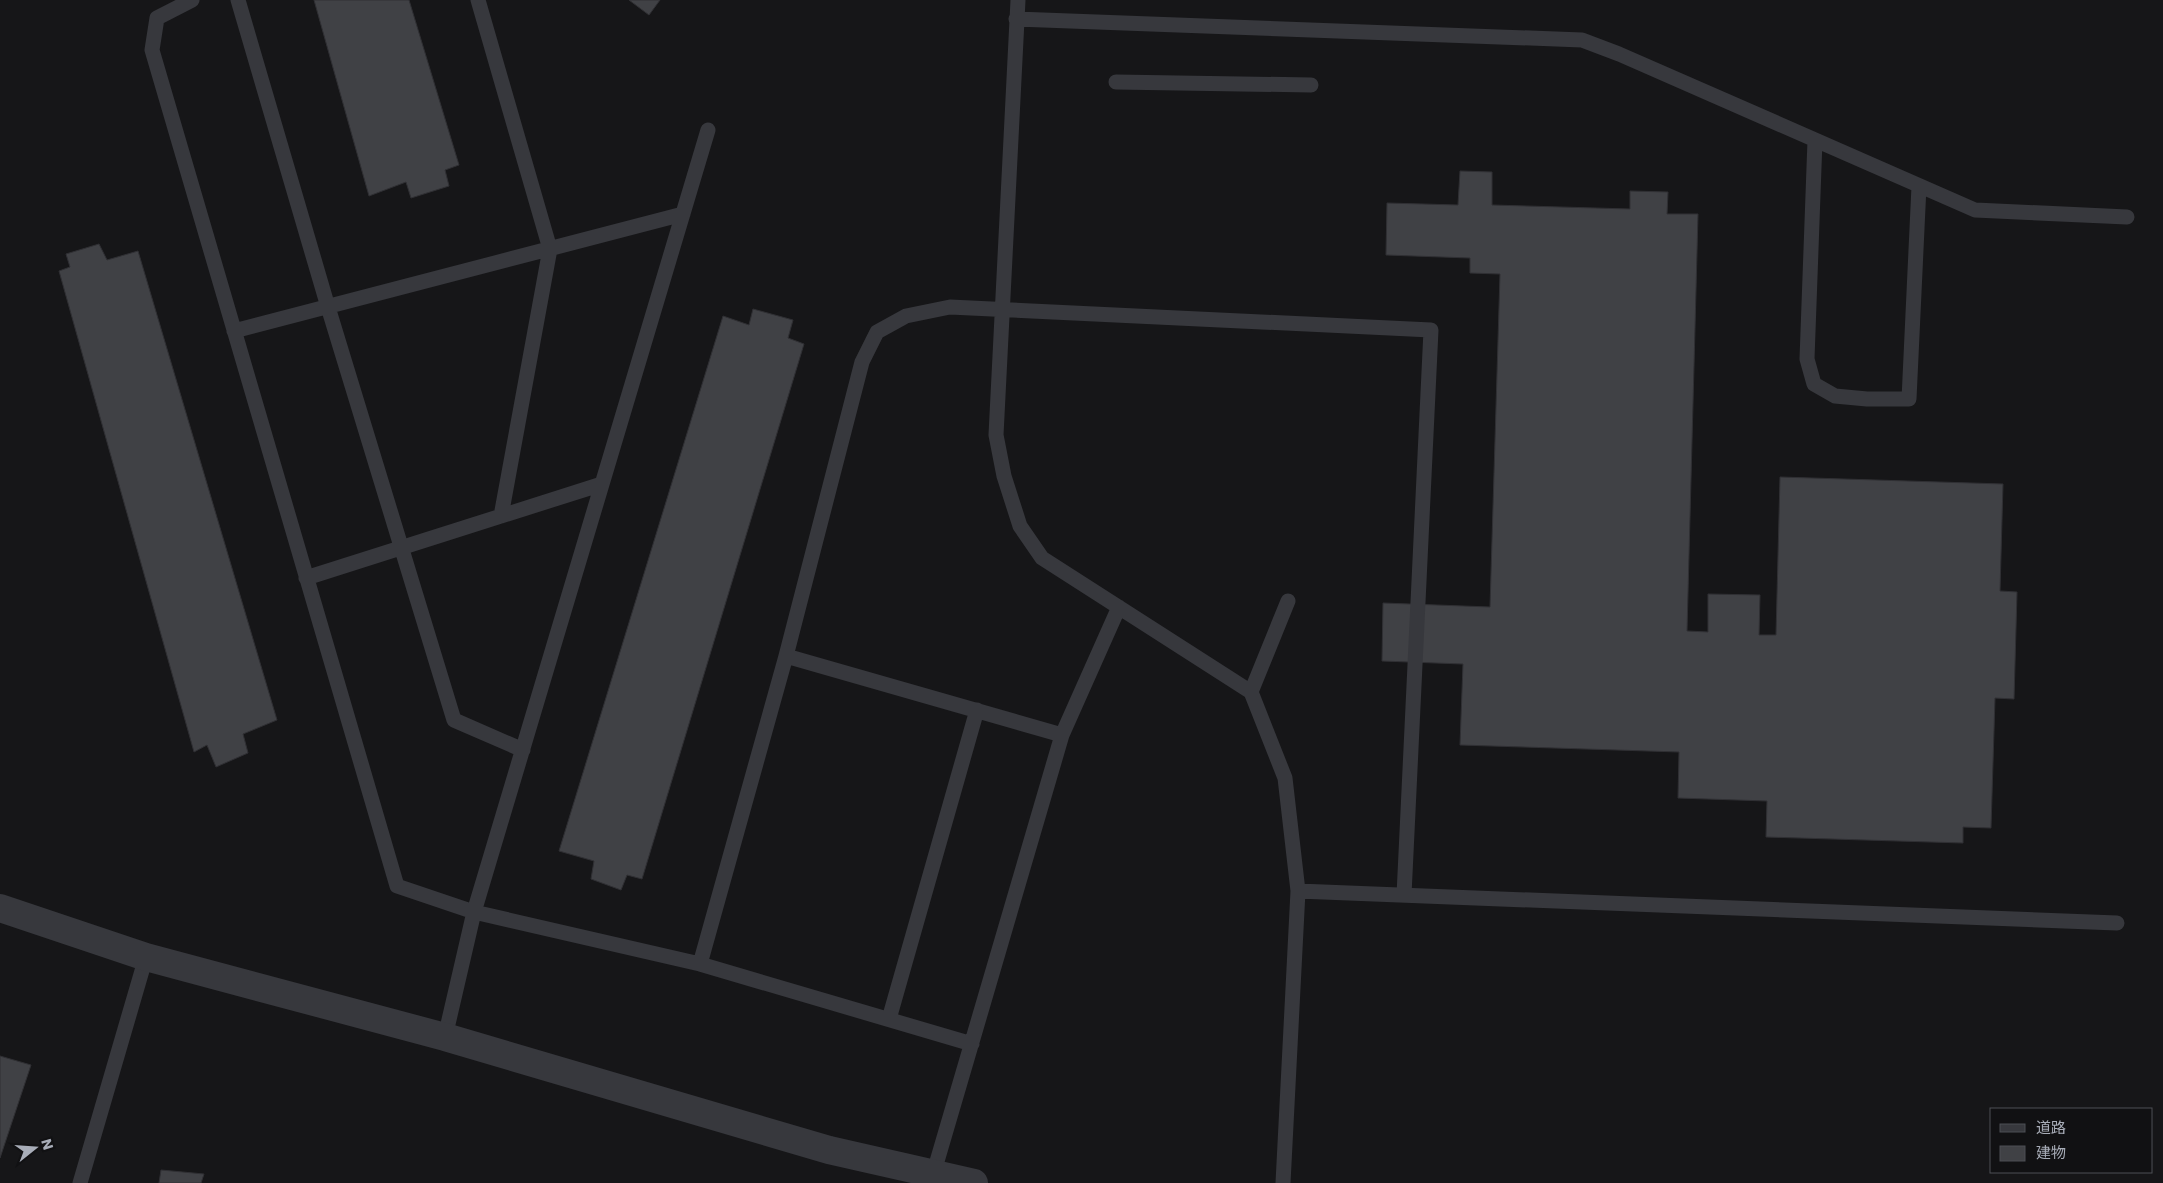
<svg xmlns="http://www.w3.org/2000/svg" width="2163" height="1183" font-family="Poppins,'Noto Sans JP',sans-serif">
  <rect width="100%" height="100%" fill="#161618"/>
  <path fill="#404145" stroke="#303034" d="M314 0H409L459 165 445 170 449 186 411 198 406 182 369 196Z
    M629 0H660L649 15Z
    M1460 171 1492 172V205L1630 209V191L1668 192 1667 214H1698L1687 631 1708 632V594L1760 595 1759 635H1776L1780 477 2003 484 2000 591 2017 592 2014 699 1995 698 1991 828 1963 827V843L1766 837 1767 801 1678 798 1679 752 1460 745 1463 664 1382 661 1383 603 1490 607 1500 274 1470 273V258L1386 255 1387 203 1458 205Z
    M99 244 107 260 138 251 277 720 243 734 248 753 216 767 207 745 194 752 59 271 70 267 66 254Z
    M753 309 793 320 788 338 804 344 642 879 627 875 621 890 591 879 594 861 559 851 723 316 749 325Z
    M0 1056 31 1065 0 1158Z
    M161 1170 204 1174 201 1183H159Z"/>
  <g fill="none" stroke-linecap="round" stroke-linejoin="round">
    <path stroke="#37383d" stroke-width="15" d="M192 0 157 18 152 50 397 886 474 912 700 964 972 1044
      M238 0 328 307 454 720 523 750
      M478 0 550 249 501 516
      M1018 0 996 435 1004 476 1020 526 1042 558 1251 692 1285 778 1298 891 1283 1183
      M1016 19 1582 40 1619 54 1975 210 2127 217
      M1116 82 1311 85
      M1815 140 1807 359 1814 384 1835 396 1867 399H1909L1919 186
      M234 331 683 214
      M306 578 602 484
      M786 656 1062 735
      M1251 692 1288 601
      M1298 891 2117 923
      M700 964 786 656 862 362 877 332 906 316 950 307 1431 330 1404 895
      M889 1019 977 710
      M445 1037 474 912 708 130
      M933 1175 1062 735 1119 607
      M80 1183 146 957"/>
    <path stroke="#37383d" stroke-width="28" d="M0 908 146 957 445 1037 829 1150 974 1183"/>
  </g>
  <rect x="1990" y="1108" width="162" height="65" fill="#111113" stroke="#4d4f55"/>
  <rect x="2000" y="1124" width="25" height="8" fill="#37383d" stroke="#4d4f55"/>
  <text x="2036" y="1133" font-size="15" fill="#a8adb8">道路</text>
  <rect x="2000" y="1146" width="25" height="15" fill="#404145" stroke="#4d4f55"/>
  <text x="2036" y="1158" font-size="15" fill="#a8adb8">建物</text>
  <g transform="translate(35 1148) rotate(73)" stroke="#111113" stroke-width="4" paint-order="stroke">
  <path d="M0-4L9 19L0 12L-9 19Z" fill="#a8adb8"/>
  <text y="-8" font-size="14" font-weight="bold" text-anchor="middle" fill="#a8adb8">N</text>
  </g>
</svg>
